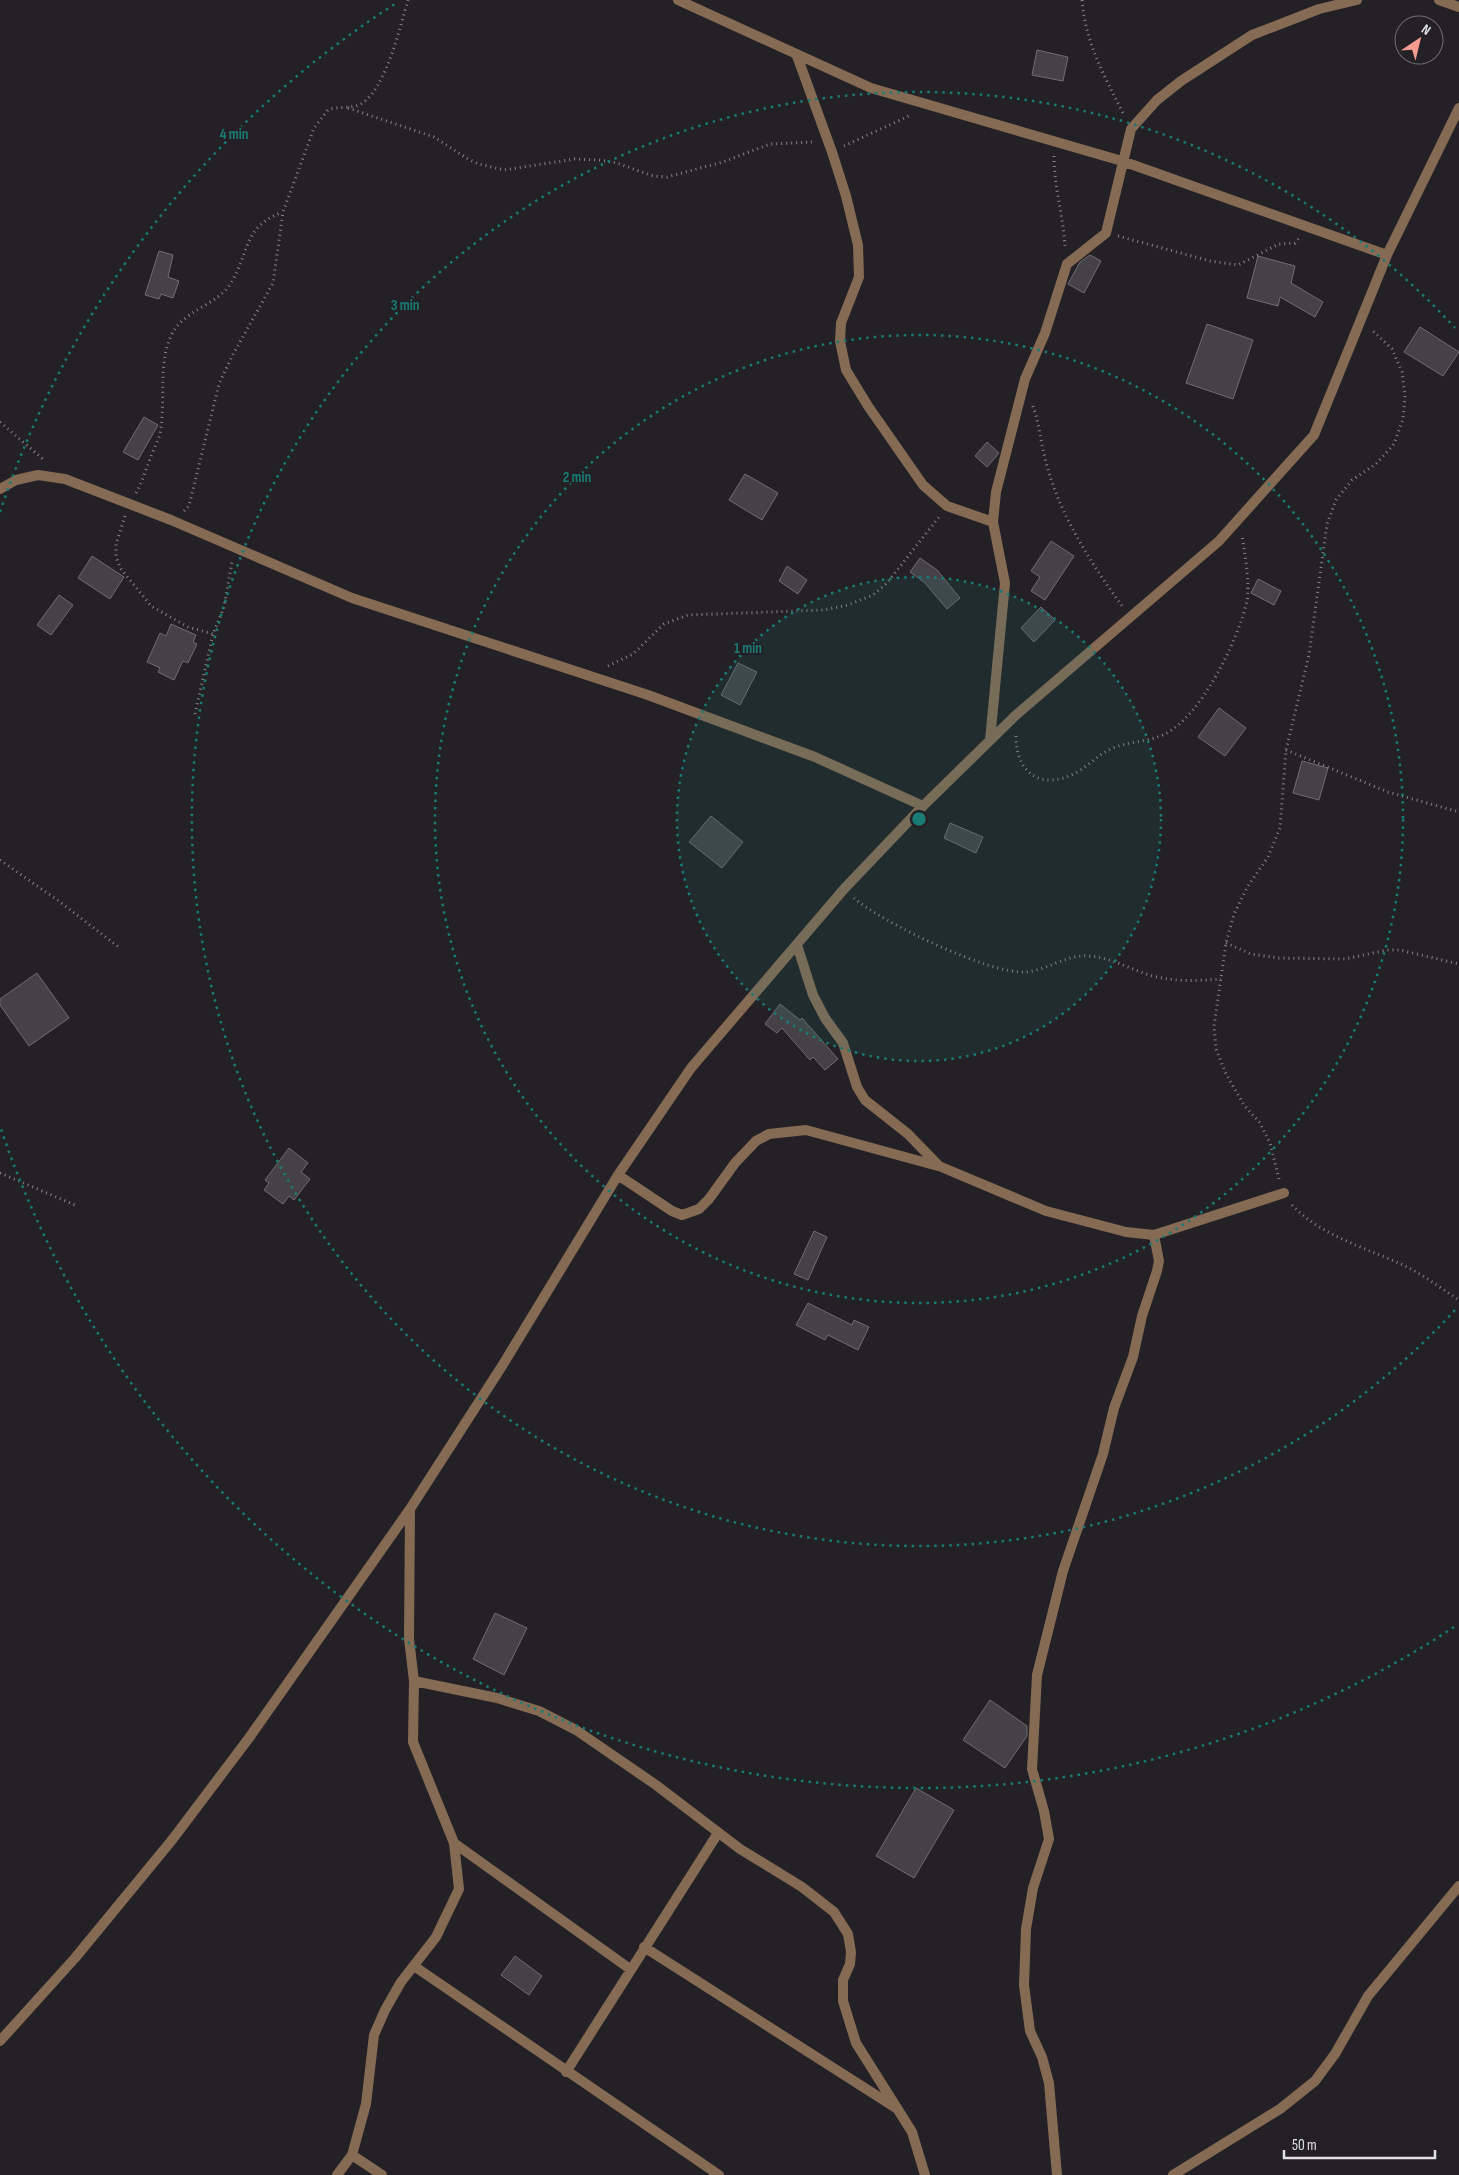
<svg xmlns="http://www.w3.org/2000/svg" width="1459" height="2175" font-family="'Sofia Sans Condensed',sans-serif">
  <rect width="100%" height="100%" fill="#232125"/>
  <path fill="#444246" stroke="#6f6d71" d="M1037 50 1068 57 1063 81 1032 75Z
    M159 251 173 255 168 277 179 281 173 298 161 294 159 299 145 295Z
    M1090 255 1101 261 1084 293 1068 284 1080 262Z
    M1258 256 1295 266 1291 283 1323 302 1315 317 1280 297 1278 306 1247 298Z
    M1207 324 1253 340 1233 399 1186 383Z
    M1420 327 1459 352 1443 376 1404 352Z
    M144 417 158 425 138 460 123 452Z
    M987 442 999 453 987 467 975 456Z
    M745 474 778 493 762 520 729 500Z
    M1051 541 1074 556 1045 600 1031 591 1040 577 1031 571Z
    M92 556 124 577 110 599 78 578Z
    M920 558 937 570 960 598 947 609 924 582 910 572Z
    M787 566 807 580 798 594 779 581Z
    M1258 579 1281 591 1274 605 1251 593Z
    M59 595 73 605 51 635 37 625Z
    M1041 607 1055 620 1034 642 1021 628Z
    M171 624 196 635 193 642 197 644 188 663 183 661 174 680 158 672 160 668 147 662 160 633 166 636Z
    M738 663 757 672 740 705 721 695Z
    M1219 708 1246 728 1225 756 1198 737Z
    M1302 761 1328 768 1319 800 1293 793Z
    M711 816 743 842 722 868 689 842Z
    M950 823 983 837 976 853 944 838Z
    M37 973 69 1018 29 1046 0 1005V999Z
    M780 1004 800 1020 802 1018 838 1059 825 1070 813 1057 810 1060 782 1028 777 1033 765 1024Z
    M289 1148 308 1163 301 1172 310 1179 294 1200 289 1196 283 1204 264 1190 269 1183 265 1180Z
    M814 1231 827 1237 808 1280 794 1274Z
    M808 1303 852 1325 854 1320 869 1327 858 1350 828 1335 825 1340 796 1325Z
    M495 1613 527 1628 504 1675 473 1659Z
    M990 1700 1027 1726V1736L1005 1768 963 1740Z
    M916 1788 954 1810 914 1878 876 1856Z
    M515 1956 542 1976 529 1995 501 1975Z"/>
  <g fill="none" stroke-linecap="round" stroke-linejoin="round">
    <path stroke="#858487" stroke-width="3" stroke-dasharray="1 4" stroke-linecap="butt" d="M1082 0C1086 45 1104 75 1124 115
      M348 108 434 137 468 159 479 164 504 170 575 159 599 160 617 163 653 176 667 177 723 162 770 144 812 142
      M844 146 911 115
      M1054 156C1054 186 1063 215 1065 246
      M1118 236 1210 261 1238 265 1279 244 1295 243 1299 238
      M1033 406C1040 426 1041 446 1047 466 1061 517 1091 563 1122 606
      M0 422 44 460
      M136 493C144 478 148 462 155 447 157 442 159 438 160 433 166 402 158 367 170 338 182 309 216 307 231 283 251 249 242 229 282 212
      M184 511 189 506 219 384 231 358 273 283 283 212 314 128 328 110C338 106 351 109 361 104 386 89 400 27 408 0
      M125 516 116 544V557L121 569 151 606 188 627 213 634
      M608 666 633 654 664 624 688 615 824 610 848 605 873 595 887 583 939 517
      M195 714 213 634 224 607 232 562
      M1016 736C1016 777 1045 791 1079 771 1089 765 1097 756 1107 751 1124 741 1147 743 1165 734 1202 715 1238 640 1247 601 1250 585 1245 553 1242 536
      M1286 750 1388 792 1459 812
      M0 860 56 899 120 948
      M854 898C881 922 991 975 1026 972 1048 970 1067 954 1088 956 1111 957 1131 970 1153 976 1176 982 1198 981 1221 979
      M1226 943 1251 954 1279 958 1345 959 1387 950H1400L1459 964
      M0 1173 75 1205
      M1279 1179 1270 1143 1260 1123 1244 1105 1226 1074 1216 1049 1214 1026 1226 943 1234 914 1248 886 1268 857 1280 828 1286 750 1309 655 1327 524 1336 500 1352 480 1376 464 1394 444 1403 419 1405 396 1402 372 1392 349 1372 330
      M1292 1205C1322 1237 1368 1248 1407 1267 1425 1276 1442 1289 1459 1300"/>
    <path stroke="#856a54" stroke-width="10" d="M1057 2175 1049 2083 1042 2057 1030 2031 1024 1985 1026 1929 1033 1888 1049 1839 1044 1811 1032 1769 1037 1675 1063 1571 1103 1454 1114 1408 1133 1357 1142 1316 1157 1271 1159 1261 1154 1235"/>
    <path stroke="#856a54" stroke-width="10" d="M678 0 871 88 1122 161 1387 255
      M1439 0 1459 7
      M797 56 832 152 846 196 858 245 859 277 841 323 840 341 846 370 868 406 923 485 947 506 993 522
      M0 489 16 480 38 475 65 479 171 520 352 598 648 695 815 757 923 806
      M990 740 1005 583 993 522 996 492 1025 379 1045 333 1067 264 1106 233 1131 129 1157 100 1181 81 1252 35 1319 9 1357 0
      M797 945 813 995 825 1018 843 1043 857 1087 865 1100 908 1134 939 1166 1046 1211 1126 1232 1154 1235 1284 1193
      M618 1175 672 1211 682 1215 699 1209 709 1199 735 1163 756 1141 769 1134 806 1130 938 1166
      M414 1681 497 1698 539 1711 576 1730 656 1785 740 1849 802 1887 834 1912 848 1934 851 1952 850 1964 843 1980V2001L856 2043 912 2132 925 2175
      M454 1843 630 1969
      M644 1947 896 2108
      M414 1966 719 2175
      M0 2041 75 1958 172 1840 249 1738 410 1509 502 1366 618 1175 691 1068 844 889 923 806 1016 715 1219 541 1314 435 1387 255 1459 108
      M566 2072 718 1833
      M352 2155 382 2175
      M337 2175 352 2155 366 2104 374 2035 385 2010 401 1982 436 1937 459 1889 454 1843 413 1742 414 1681 409 1639 410 1509
      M1173 2175 1280 2109 1315 2081 1335 2054 1368 1996 1459 1886"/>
  </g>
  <circle cx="919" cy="819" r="242" fill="#1a7b74" fill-opacity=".12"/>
  <g fill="none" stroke="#1a7b74" stroke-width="2.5" stroke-dasharray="2.5 5">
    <circle cx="919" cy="819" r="242"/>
    <circle cx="919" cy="819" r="484"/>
    <path d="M1455 1310A727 727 0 1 1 1455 328"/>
    <path d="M1454 1627A969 969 0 0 1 0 1126M0 512A969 969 0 0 1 398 2"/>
  </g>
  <circle cx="919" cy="819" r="8" fill="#1a7b74" stroke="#232125" stroke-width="2.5"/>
  <g font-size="15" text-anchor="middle" font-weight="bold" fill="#1a7b74" stroke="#232125" stroke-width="4" stroke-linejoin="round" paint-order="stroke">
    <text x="234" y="139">4 min</text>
    <text x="405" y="310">3 min</text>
    <text x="577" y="482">2 min</text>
    <text x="748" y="653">1 min</text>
  </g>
  <g transform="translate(1419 40) rotate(35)"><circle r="24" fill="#232125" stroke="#6f6e71"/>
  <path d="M0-4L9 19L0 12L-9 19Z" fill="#f59c90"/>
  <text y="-8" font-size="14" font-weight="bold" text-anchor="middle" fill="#e2e1e3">N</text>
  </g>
  <path d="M1284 2150v8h151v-8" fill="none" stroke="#e2e1e3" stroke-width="2.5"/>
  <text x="1292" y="2150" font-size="15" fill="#e2e1e3" stroke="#232125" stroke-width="4" paint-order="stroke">50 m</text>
</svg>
